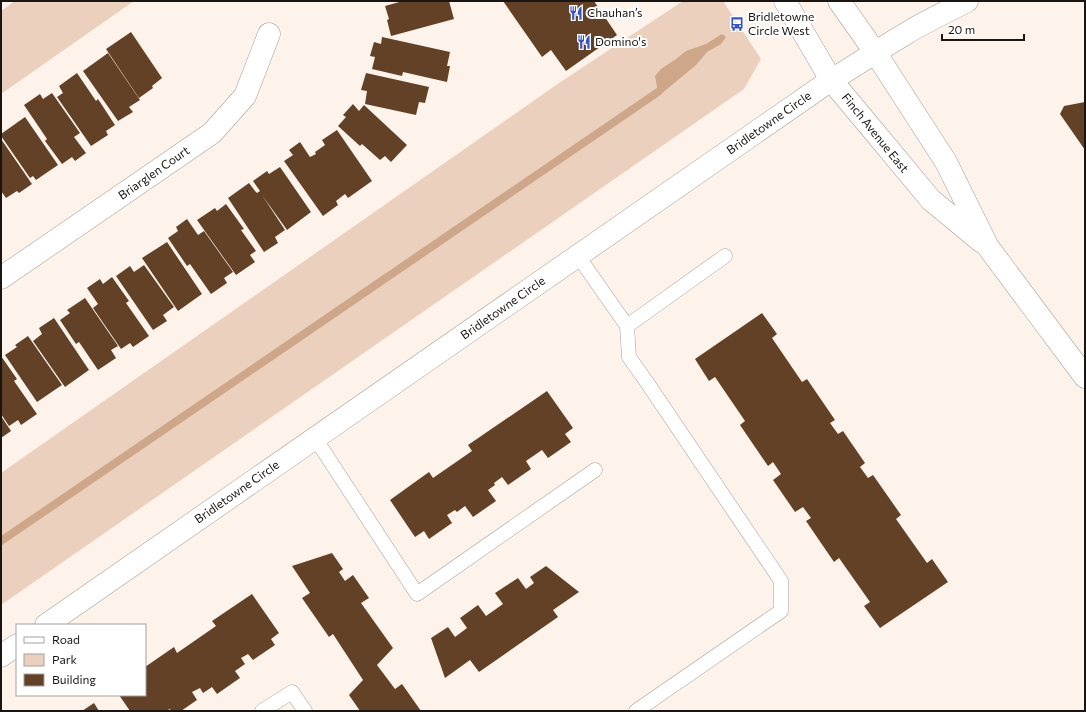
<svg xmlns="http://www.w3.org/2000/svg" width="1086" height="712" font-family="Commissioner,sans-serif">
  <rect width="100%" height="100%" fill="#fdf3eb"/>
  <path fill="#ead0bd" d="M15 1H134L1 94V11Z
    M683 1H723L761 59 744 89 1 605V473L559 83Z"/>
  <path fill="#cea689" d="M722 34 726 37 721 44 707 52 696 65 661 94 658 92 655 76 661 69 676 59 686 51 706 44Z"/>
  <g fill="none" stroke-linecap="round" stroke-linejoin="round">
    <path stroke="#cea689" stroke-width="8" d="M1 541 658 92"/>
  </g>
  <path fill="#624126" d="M403 1H449L454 19 391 36 387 20 389 19 385 6Z
    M503 1H594L617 35 566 71 551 50 542 57Z
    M131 32 162 78 152 86 153 88 139 98 106 49Z
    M382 37 450 52 447 66H450L447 82 403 72 402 76 372 69 375 57 370 56 374 42 381 44Z
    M108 53 140 100 129 107 133 112 118 121 83 71Z
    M77 73 96 101 98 99 115 125 106 131 108 135 91 146 57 97 63 93 59 86Z
    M366 73 429 87 425 103 419 102 416 115 365 104 367 91 361 90Z
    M52 93 80 133 74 137 86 153 75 161 72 157 62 164 45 141 47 139 24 105 40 94 43 99Z
    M1085 102V150L1060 114 1064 106Z
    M353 104 359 111 364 105 407 145 391 162 385 156 380 160 362 144 360 146 338 126 346 117 343 115Z
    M25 117 58 165 36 180 33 176 30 178 1 136V134Z
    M337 130 372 181 348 198 345 194 336 201 338 205 323 216 284 161 293 155 289 150 300 142 310 157 316 154 315 152 325 145 322 140Z
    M1 139 32 184 19 193 17 191 6 198 1 191Z
    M280 167 311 212 287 230 262 195 285 230 275 237 278 243 264 252 228 198 249 183 255 191 257 193 260 191 253 181 267 171 269 174Z
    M226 204 244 229 241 230 256 251 250 255 255 262 236 275 197 220 215 208 217 211Z
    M187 219 198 235 204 231 233 272 224 278 227 283 211 294 190 264 187 266 168 238 178 231 176 227Z
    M167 242 202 294 178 311 142 258Z
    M144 265 174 307 163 315 167 321 153 330 116 276 130 266 134 272Z
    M112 277 129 301 126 303 149 336 133 347 130 343 121 349 93 308 98 304 87 288 100 279 103 284Z
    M85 298 118 346 111 350 116 358 98 370 79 342 76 344 60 320 70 313 67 310Z
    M762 313 777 334 772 338 802 382 807 379 835 420 830 423 838 434 843 431 865 463 860 467 868 478 873 475 901 515 896 519 927 563 932 559 948 582 880 628 864 606 870 602 839 558 834 562 806 521 811 518 803 507 795 512 773 480 781 474 773 462 768 466 740 425 745 421 715 377 709 381 695 359Z
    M54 318 89 370 65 387 33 341 42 334 39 328Z
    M28 336 62 385 37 402 5 355 17 347 15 345Z
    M1 356 17 379 14 381 37 414 21 425 18 420 9 426 1 414Z
    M547 391 573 428 565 434 571 442 548 458 542 450 526 461 531 469 508 485 502 477 494 483 495 485 488 490 496 501 473 517 465 506 457 512 455 510 447 515 452 523 429 539 424 531 415 537 390 500 429 472 433 478 472 451 468 445Z
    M1 416 11 431 1 438Z
    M332 553 343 569 339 572 345 581 353 575 369 598 361 603 393 648 377 665 395 689 402 684 421 711H366L365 710 360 711 349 695 363 680 333 634 329 637 302 598 310 593 292 566Z
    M546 566 579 592 553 610 558 617 479 672 470 660 445 678 431 638 448 627 455 637 467 628 460 618 478 605 486 616 503 604 495 593 518 578 526 589 534 583 530 577Z
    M252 594 279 633 271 639 275 645 253 660 248 654 241 658 245 664 235 671 240 678 217 694 212 687 203 693 200 688 192 692 197 700 181 711H171L170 709 166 711H130L119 695H145V667L174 647 177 653 216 626 212 621Z
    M94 703 99 711H82Z"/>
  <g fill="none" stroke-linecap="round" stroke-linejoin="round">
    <defs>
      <path id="service" d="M578 256 627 326 629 357 646 381 781 581V611L636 711
        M627 326 725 256
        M315 438 417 594 595 470
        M262 711 292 692 305 711"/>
      <path id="minor" d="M1 278 212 133 245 96 269 34"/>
      <path id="tertiary" d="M46 625 831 80C857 65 881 48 907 33 926 21 947 12 967 1
        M1 656 17 645"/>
      <path id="secondary" d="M785 1 831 80 872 129 931 200 982 242
        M839 1 875 52 946 162 988 247 1085 377"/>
    </defs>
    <use href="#service" stroke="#a79e97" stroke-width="15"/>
    <use href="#minor" stroke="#a79e97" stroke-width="23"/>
    <use href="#tertiary" stroke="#a79e97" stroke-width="23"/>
    <use href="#secondary" stroke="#a79e97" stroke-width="23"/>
    <use href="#service" stroke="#fff" stroke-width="14"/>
    <use href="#minor" stroke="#fff" stroke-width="22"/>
    <use href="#tertiary" stroke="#fff" stroke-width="22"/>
    <use href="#secondary" stroke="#fff" stroke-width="22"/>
  </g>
  <defs>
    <symbol id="restaurant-bare" viewBox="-9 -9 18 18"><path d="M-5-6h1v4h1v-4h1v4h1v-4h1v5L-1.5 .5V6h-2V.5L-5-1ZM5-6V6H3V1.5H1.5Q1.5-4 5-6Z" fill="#3754c5" stroke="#fff" stroke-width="2.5" paint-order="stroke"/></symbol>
    <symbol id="bus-bare" viewBox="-9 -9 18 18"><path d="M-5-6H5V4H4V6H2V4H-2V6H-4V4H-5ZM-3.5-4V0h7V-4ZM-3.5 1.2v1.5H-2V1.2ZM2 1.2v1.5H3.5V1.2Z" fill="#3754c5" stroke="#fff" stroke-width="2.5" paint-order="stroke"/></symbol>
  </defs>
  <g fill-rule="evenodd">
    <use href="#restaurant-bare" x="566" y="3" width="20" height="20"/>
    <use href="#bus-bare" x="727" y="14" width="20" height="20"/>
    <use href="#restaurant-bare" x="574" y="32" width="20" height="20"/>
  </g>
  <g text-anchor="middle" stroke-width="4" stroke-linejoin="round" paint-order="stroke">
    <g font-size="12" fill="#191513" stroke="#fff" text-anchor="start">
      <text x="587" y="17">Chauhan’s</text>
      <text x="748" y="21">Bridletowne<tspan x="748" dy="14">Circle West</tspan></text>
      <text x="595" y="46">Domino's</text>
    </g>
    <g font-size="12" fill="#191513" stroke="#fff">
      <text transform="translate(769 123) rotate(-35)" y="4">Bridletowne Circle</text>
      <text transform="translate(875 133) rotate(51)" y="4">Finch Avenue East</text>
      <text transform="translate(154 173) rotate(-35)" y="4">Briarglen Court</text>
      <text transform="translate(503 308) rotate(-35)" y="4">Bridletowne Circle</text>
      <text transform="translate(237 492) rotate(-35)" y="4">Bridletowne Circle</text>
    </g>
  </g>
  <rect width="1086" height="712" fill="none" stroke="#191513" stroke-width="4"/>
  <rect x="16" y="624" width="130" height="72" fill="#ffffff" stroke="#a3a1a1"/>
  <rect x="24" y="637" width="20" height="6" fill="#ffffff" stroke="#a3a1a1"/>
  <text x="52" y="644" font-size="12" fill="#191513">Road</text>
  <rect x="24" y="654" width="20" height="12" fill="#ead0bd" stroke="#a3a1a1"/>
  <text x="52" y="664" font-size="12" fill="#191513">Park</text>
  <rect x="24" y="674" width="20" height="12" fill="#624126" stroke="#a3a1a1"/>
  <text x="52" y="684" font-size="12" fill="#191513">Building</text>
  <path d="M942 34v6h82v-6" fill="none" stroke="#191513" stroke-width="2"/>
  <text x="948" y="34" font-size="12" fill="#191513" stroke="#ffffff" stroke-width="3" paint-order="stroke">20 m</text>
</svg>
